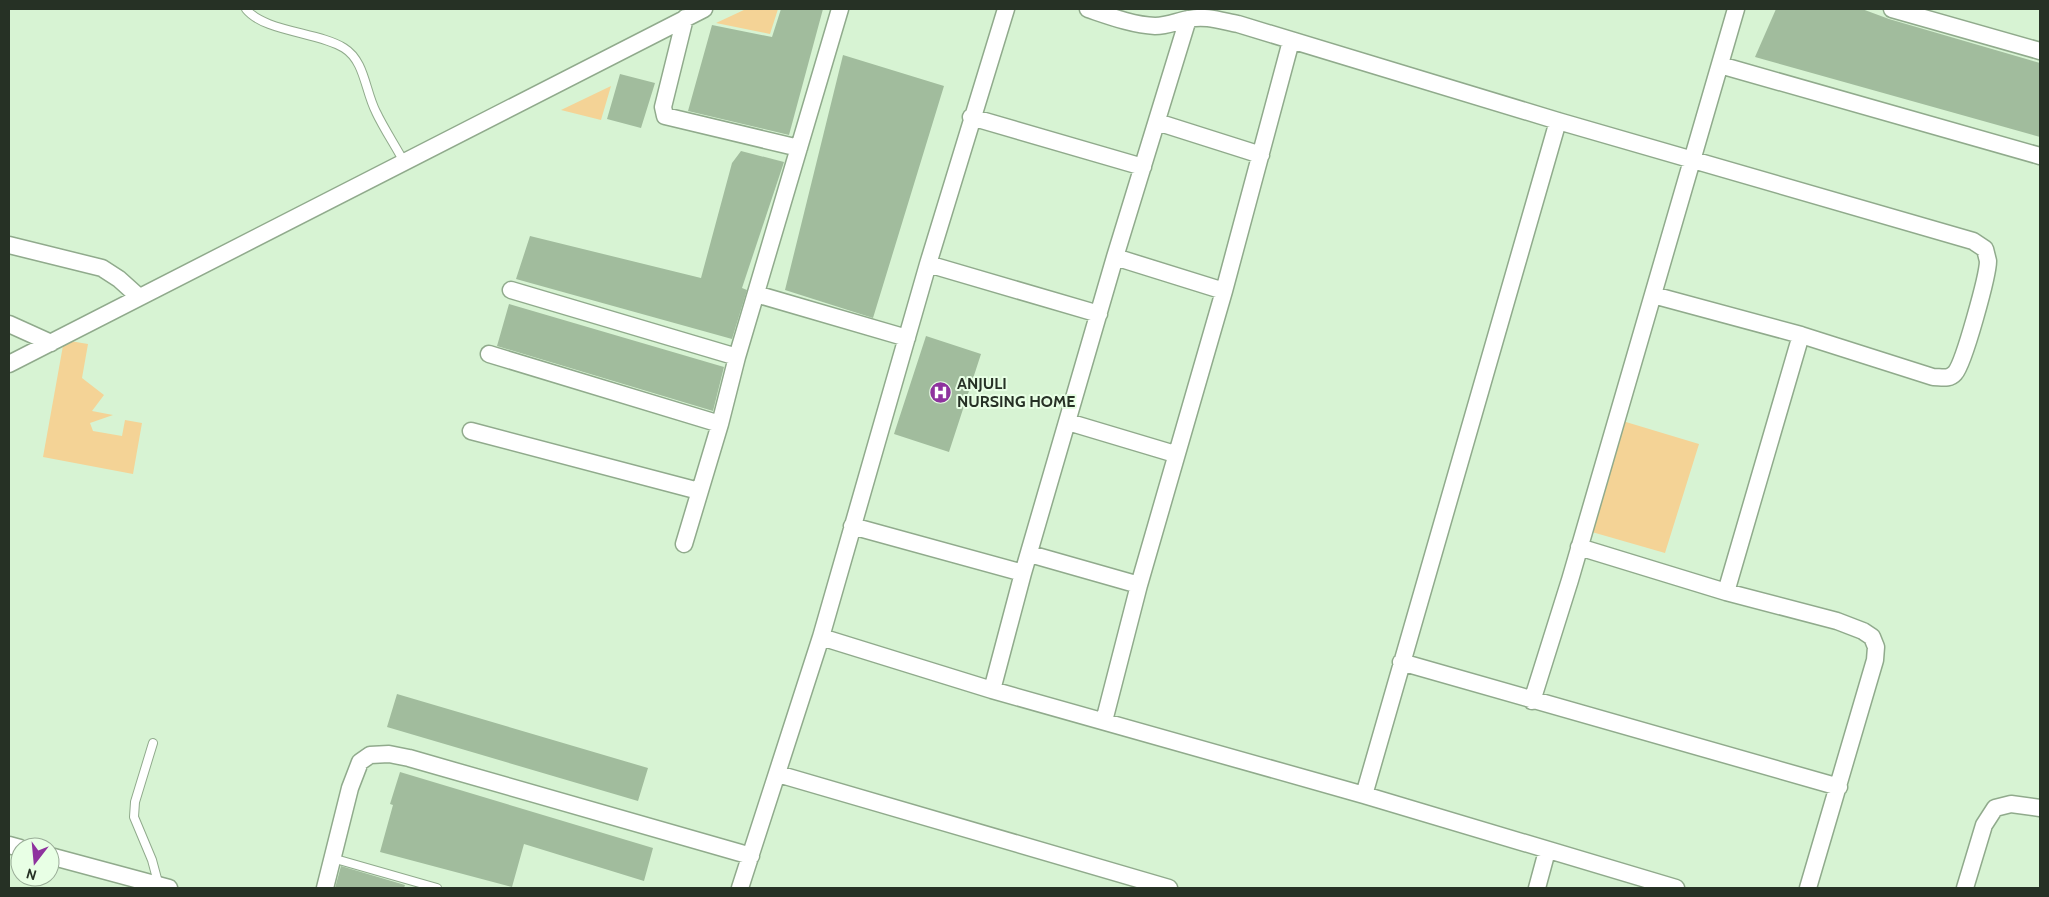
<svg xmlns="http://www.w3.org/2000/svg" width="2049" height="897" font-family="Cabin,sans-serif">
  <rect width="100%" height="100%" fill="#d7f3d3"/>
  <path fill="#f4d396" d="M746 9H778L770 34 716 23Z
    M611 86 601 120 561 110Z
    M64 340 88 344 82 378 104 395 92 411 113 415 90 423 93 431 122 436 125 420 142 423 133 474 43 457Z
    M1616 419 1699 444 1665 553 1585 530Z"/>
  <path fill="#a1bc9d" d="M781 9H823L789 135 688 111 712 25 772 37Z
    M1776 9H1862L1889 19 2040 63V137L1755 57Z
    M843 55 944 86 873 318 785 290Z
    M620 74 655 83 641 128 607 119Z
    M741 151 784 162 742 288 747 290 732 339 516 279 530 236 701 278 732 163Z
    M509 304 724 367 713 411 497 346Z
    M926 336 981 354 949 452 894 434Z
    M397 694 648 768 638 801 387 727Z
    M400 772 653 848 644 881 524 844 512 887 380 852 393 805 390 804Z
    M341 866 405 885 404 888H335Z"/>
  <g fill="none" stroke-linecap="round" stroke-linejoin="round">
    <defs>
      <path id="lane" d="M246 9C264 32 319 32 344 48 365 61 365 91 376 112 384 129 395 145 404 162
        M153 743 135 802 134 817 152 860 159 886
        M332 858 437 888"/>
      <path id="street" d="M1088 9C1109 16 1133 25 1155 26 1168 26 1177 21 1189 19 1205 15 1222 21 1238 24L1558 121 1973 241 1985 249C1986 253 1987 257 1988 261 1988 275 1964 363 1955 373 1949 380 1941 377 1933 377L1801 335 1653 295
        M1892 9 2040 51
        M685 18 663 107 665 116 799 148
        M1720 65 2040 156
        M971 117 1143 167
        M1157 122 1261 155
        M9 245 102 268 119 279 139 297
        M1115 257 1224 291
        M928 264 1099 314
        M511 290 737 357
        M756 294 907 338
        M9 324 51 343
        M489 354 720 424
        M9 364 704 9
        M1068 422 1175 454
        M471 431 699 491
        M852 526 1023 573
        M684 544 720 424 737 357 840 9
        M1579 547 1726 592 1837 621 1863 631 1872 637 1876 647 1875 660 1808 888
        M1030 554 1139 585
        M1726 592 1801 335
        M821 637 992 690 1364 795 1676 888
        M1401 662 1839 787
        M992 690 1023 573 1115 257 1188 19
        M1532 701 1570 580 1736 9
        M1104 721 1139 585 1224 291 1291 41
        M778 774 1169 888
        M1364 795 1558 121
        M9 845 20 848
        M50 856 169 888
        M325 888 350 788 360 762 370 755 389 754 409 758 751 856
        M740 888 821 637 928 264 1006 9
        M1537 888 1547 851
        M1965 888 1984 825 1995 808 2011 804 2040 808"/>
    </defs>
    <use href="#lane" stroke="#90aa8c" stroke-width="10"/>
    <use href="#street" stroke="#90aa8c" stroke-width="19"/>
    <use href="#lane" stroke="#fff" stroke-width="8"/>
    <use href="#street" stroke="#fff" stroke-width="16"/>
  </g>
  <defs>
    <symbol id="hospital-disc" viewBox="-11 -11 22 22"><circle r="9.5" fill="#8e339e" stroke="#e8ffe5"/><path d="M-5-5h3v3.5h4V-5h3V5h-3V1.5h-4V5h-3Z" fill="#fff"/></symbol>
  </defs>
  <g fill-rule="evenodd">
    <use href="#hospital-disc" x="928" y="380" width="25" height="25"/>
  </g>
  <g text-anchor="middle" stroke-width="4" stroke-linejoin="round" paint-order="stroke">
    <g font-size="16" font-weight="bold" fill="#263125" stroke="#e8ffe5" text-anchor="start">
      <text x="957" y="389">ANJULI<tspan x="957" dy="18">NURSING HOME</tspan></text>
    </g>
  </g>
  <rect width="2049" height="897" fill="none" stroke="#263125" stroke-width="20"/>
  <g transform="translate(35 862) rotate(196)"><circle r="24" fill="#e8ffe5" stroke="#9aad98"/>
  <path d="M0-4L9 19L0 12L-9 19Z" fill="#8e339e"/>
  <text y="-8" font-size="14" font-weight="bold" text-anchor="middle" fill="#263125">N</text>
  </g>
</svg>
